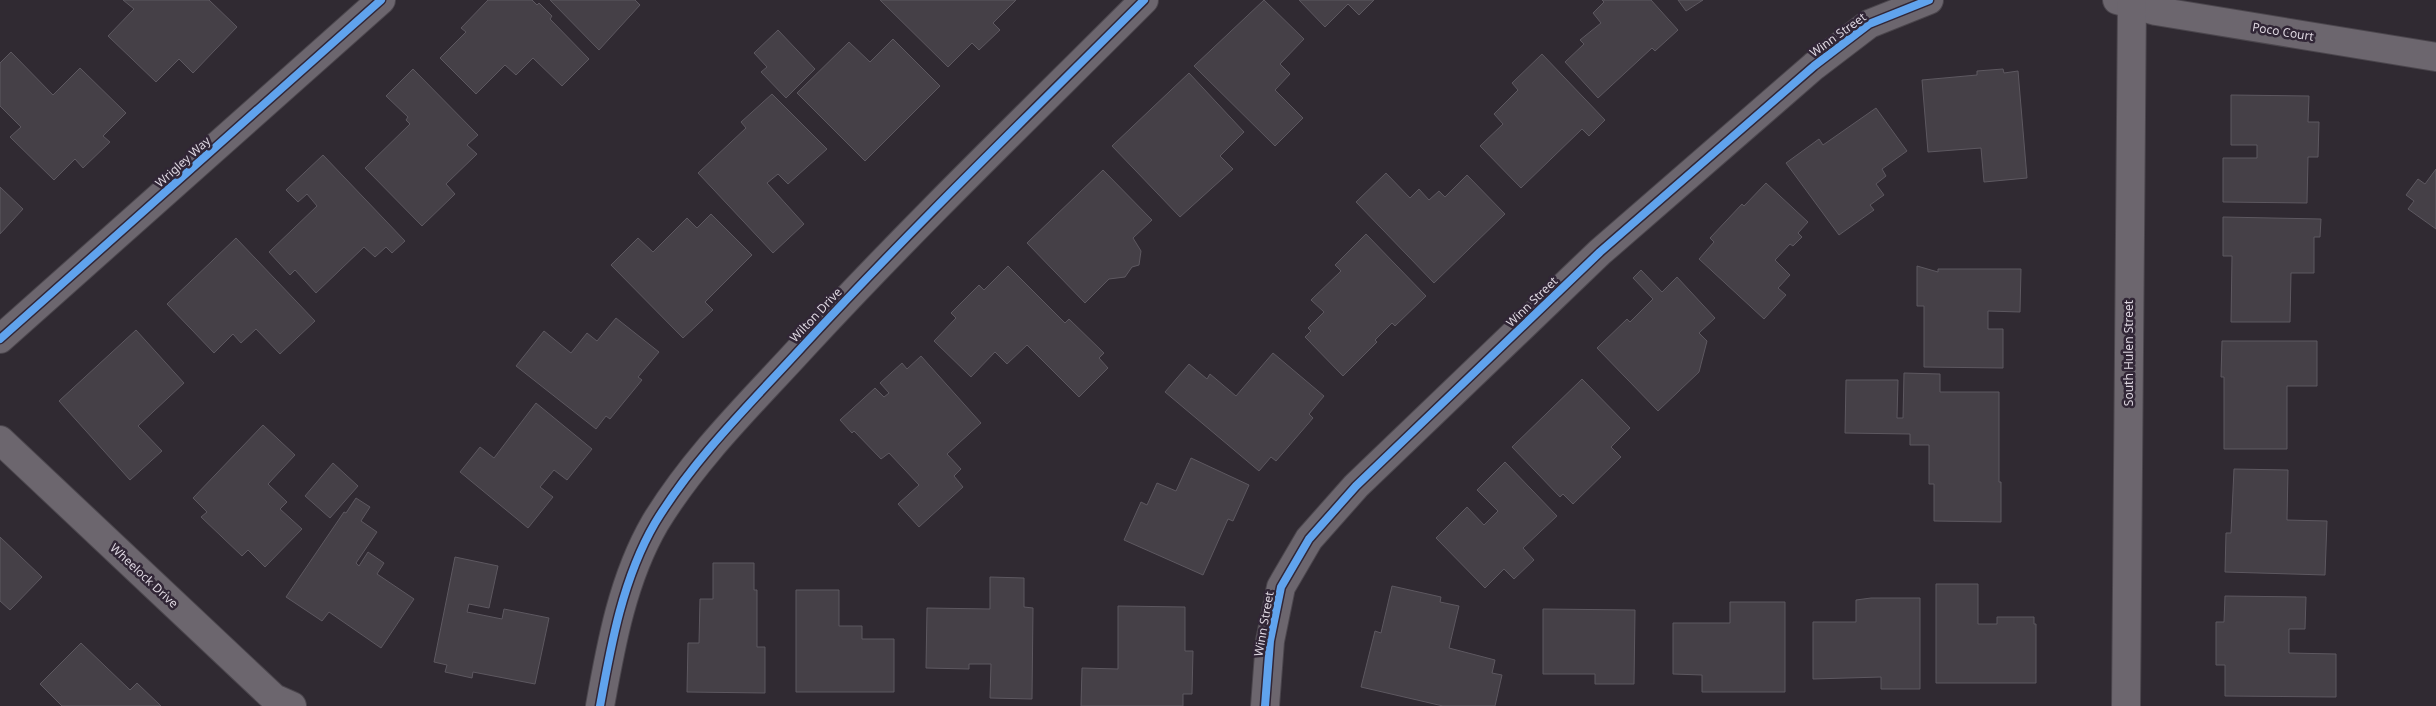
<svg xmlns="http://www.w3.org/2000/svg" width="2436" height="706" font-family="'Noto Sans',sans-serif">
  <rect width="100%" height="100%" fill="#302a32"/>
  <path fill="#454047" stroke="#5d5860" d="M123 0H209L237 27 193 73 179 59 156 82 108 36 134 9Z
    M488 0H532L537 5 539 3 552 16 550 19 589 59 562 86 533 58 516 75 505 65 476 94 440 58 466 32 461 28Z
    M550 0H635L640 5 599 50Z
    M880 0H1016L993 23 1000 30 979 50 972 43 948 67Z
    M1264 0 1304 39 1280 64 1290 74 1275 90 1303 118 1275 146 1194 66Z
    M1299 0H1374L1359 15 1348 4 1325 27Z
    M1602 0H1651L1678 30 1655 51 1652 48 1598 98 1565 62 1584 44 1580 40 1601 23 1593 13 1604 2Z
    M1678 0H1703L1686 11Z
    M778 30 815 69 786 98 761 72 767 67 754 53Z
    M893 39 940 86 865 161 797 93 849 42 870 62Z
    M11 52 53 95 80 68 126 113 103 136 110 142 83 168 75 159 54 180 10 137 21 127 0 106V63Z
    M1542 54 1605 120 1589 136 1582 129 1521 188 1480 146 1503 124 1494 114 1518 90 1512 83Z
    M413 69 478 135 467 145 477 154 446 184 455 194 422 226 365 168 410 124 406 120 408 117 386 96Z
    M2003 69 2004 73 2018 71 2027 178 1984 182 1981 148 1928 152 1922 80 1977 75V71Z
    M1189 73 1244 132 1220 156 1233 169 1180 217 1112 146Z
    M772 94 827 149 788 184 778 174 767 183 804 224 773 253 698 173 746 128 741 122Z
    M2231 95 2309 96 2308 122H2319L2318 157H2308L2307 203 2223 202V158H2257V145H2231Z
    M1876 108 1907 151 1882 169 1886 176 1876 184 1884 195 1870 205 1874 210 1839 235 1786 163 1819 139 1823 145Z
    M323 155 405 241 392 253 386 247 375 257 364 247 316 293 295 270 290 275 269 252 317 206 307 194 298 202 286 190Z
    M2436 169V229L2408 209 2414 201 2406 195 2418 179 2425 184Z
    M1103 170 1152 220 1133 238 1141 251 1139 265 1132 267 1125 277 1109 279 1085 303 1027 243Z
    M1386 173 1410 198 1419 189 1429 200 1439 191 1445 197 1467 175 1505 214 1434 283 1356 202Z
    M1766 183 1808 222 1798 233 1802 237 1793 246 1790 244 1775 260 1790 275 1778 288 1786 295 1764 319 1699 259 1714 242 1710 238 1742 204 1744 206Z
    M0 187 23 209 0 234Z
    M711 214 752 255 705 302 713 310 683 338 611 265 638 238 653 252 687 218 697 228Z
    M2223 217 2321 219 2320 237H2314V273H2291L2290 322H2231L2232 256H2223Z
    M1366 234 1426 296 1395 326 1392 323 1375 340 1377 342 1343 376 1305 337 1311 331 1308 328 1324 312 1311 300 1341 271 1335 265Z
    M236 238 315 321 280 354 256 329 241 343 233 334 214 353 167 304Z
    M1008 266 1065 323 1069 319 1104 353 1099 358 1108 368 1079 397 1027 345 1007 364 995 352 971 377 934 341 956 318 951 313 979 285 984 290Z
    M1917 266 1938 272V269H2021L2020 312 1988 311V329H2003V368L1924 367V306H1917Z
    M1641 270 1662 292 1677 277 1715 318 1699 333 1707 341 1699 372 1658 411 1597 348 1627 319 1630 322 1653 299 1633 278Z
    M616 318 659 352 638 377 642 380 610 419 606 416 596 429 516 366 544 331 571 353 587 333 597 341Z
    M136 330 184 383 138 426 162 451 130 480 59 401Z
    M2222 341H2317V386H2287V449H2224V377H2221Z
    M1273 353 1324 396 1309 414 1313 418 1276 461 1271 457 1259 471 1165 392 1189 364 1207 379 1210 374 1236 396Z
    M921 356 981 423 947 454 961 469 954 476 963 487 919 527 898 504 919 485 889 453 881 459 854 431 852 433 840 420 875 388 884 397 889 393 880 383 902 363 907 369Z
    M1904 373 1940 374V392H1999V482H2001V522L1934 521V484H1929V445H1910V434L1845 433 1846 380H1898L1897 418H1903Z
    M1582 379 1630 428 1611 447 1621 457 1573 504 1563 494 1560 497 1512 447Z
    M536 403 592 449 567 480 554 470 540 487 553 497 528 528 460 472 480 447 494 458Z
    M263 425 295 455 268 484 287 502 280 509 302 529 265 567 248 550 242 556 201 517 207 512 193 498Z
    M1191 458 1249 485 1233 521 1228 519 1203 575 1124 540 1141 502 1147 505 1157 483 1176 491Z
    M1505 462 1557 516 1523 548 1534 560 1514 579 1504 569 1485 588 1436 538 1467 507 1484 525 1498 511 1477 490Z
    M333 463 358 486 330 518 305 496Z
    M2234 469 2288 470 2287 520 2327 521 2325 575 2225 572 2226 533H2231Z
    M356 498 370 507 361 521 377 532 356 563 359 566 368 552 384 563 377 574 414 599 381 648 329 612 322 621 286 597 344 512 346 513Z
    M0 537 42 577 10 610 0 601Z
    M455 557 498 566 489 608 469 604 467 612 502 619 504 609 549 618 535 684 473 672 472 678 445 672 447 665 434 662Z
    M713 563H754V590H757V647H765V693L687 692 688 643H699L700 599H713Z
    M990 577 1024 578V607L1033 608 1032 699 990 698 991 664H969V669L926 668 927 608 990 609Z
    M1936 584H1978V624H1997V617H2034V624H2036V683H1936Z
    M1392 586 1441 597 1440 602 1459 606 1449 648 1495 660 1492 673 1502 675 1495 706H1443L1361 687 1375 631 1381 633Z
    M796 590H839V626H862V639H894V692H796Z
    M2225 596 2306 597 2305 629H2289V653L2336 654V697L2225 696V665H2216V622H2224Z
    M1871 598H1920V689H1881V677L1813 679V622H1856V600Z
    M1730 602H1785V692H1702V675L1673 674V623H1730Z
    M1118 606 1185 607V651H1193L1192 694H1183V706H1081L1082 668 1118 669Z
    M1543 609 1635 610 1634 684H1595V674H1543Z
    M81 643 130 690 137 683 161 706H62L40 684Z"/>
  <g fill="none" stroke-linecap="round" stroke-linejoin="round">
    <defs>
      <path id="minor" d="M2117 0 2156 11 2436 57
        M0 339 381 0
        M0 440 274 698 292 706
        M600 706C611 644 623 578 655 523 695 457 752 402 804 345 914 226 1030 114 1144 0
        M1265 706 1270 641 1281 587 1309 539 1356 486 1600 252 1814 66 1869 24 1929 0"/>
      <path id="secondary" d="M2126 706 2132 0"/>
    </defs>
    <use href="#minor" stroke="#4b464d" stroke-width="30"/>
    <use href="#secondary" stroke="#4b464d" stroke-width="30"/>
    <use href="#minor" stroke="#6c666e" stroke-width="28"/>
    <use href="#secondary" stroke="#6c666e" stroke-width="28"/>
    <defs>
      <path id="cycleway" d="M0 339 381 0
        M600 706C611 644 623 578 655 523 695 457 752 402 804 345 914 226 1030 114 1144 0
        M1265 706 1270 641 1281 587 1309 539 1356 486 1600 252 1814 66 1869 24 1929 0"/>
    </defs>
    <use href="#cycleway" stroke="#312636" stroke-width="11"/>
    <use href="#cycleway" stroke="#60a3ed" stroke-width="8"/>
  </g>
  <g text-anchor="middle" stroke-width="5" stroke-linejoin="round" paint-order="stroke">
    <g font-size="12" fill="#ddd6e0" stroke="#312636">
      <text transform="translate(2283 32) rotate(9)" y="4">Poco Court</text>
      <text transform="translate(1838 35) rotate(-36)" y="4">Winn Street</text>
      <text transform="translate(183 162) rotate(-42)" y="4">Wrigley Way</text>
      <text transform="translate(1532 302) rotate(-44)" y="4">Winn Street</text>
      <text transform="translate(816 315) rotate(-47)" y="4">Wilton Drive</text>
      <text transform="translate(2129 353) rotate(-90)" y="4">South Hulen Street</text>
      <text transform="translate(144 576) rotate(43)" y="4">Wheelock Drive</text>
      <text transform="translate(1264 624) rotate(-80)" y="4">Winn Street</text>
    </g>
  </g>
</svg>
